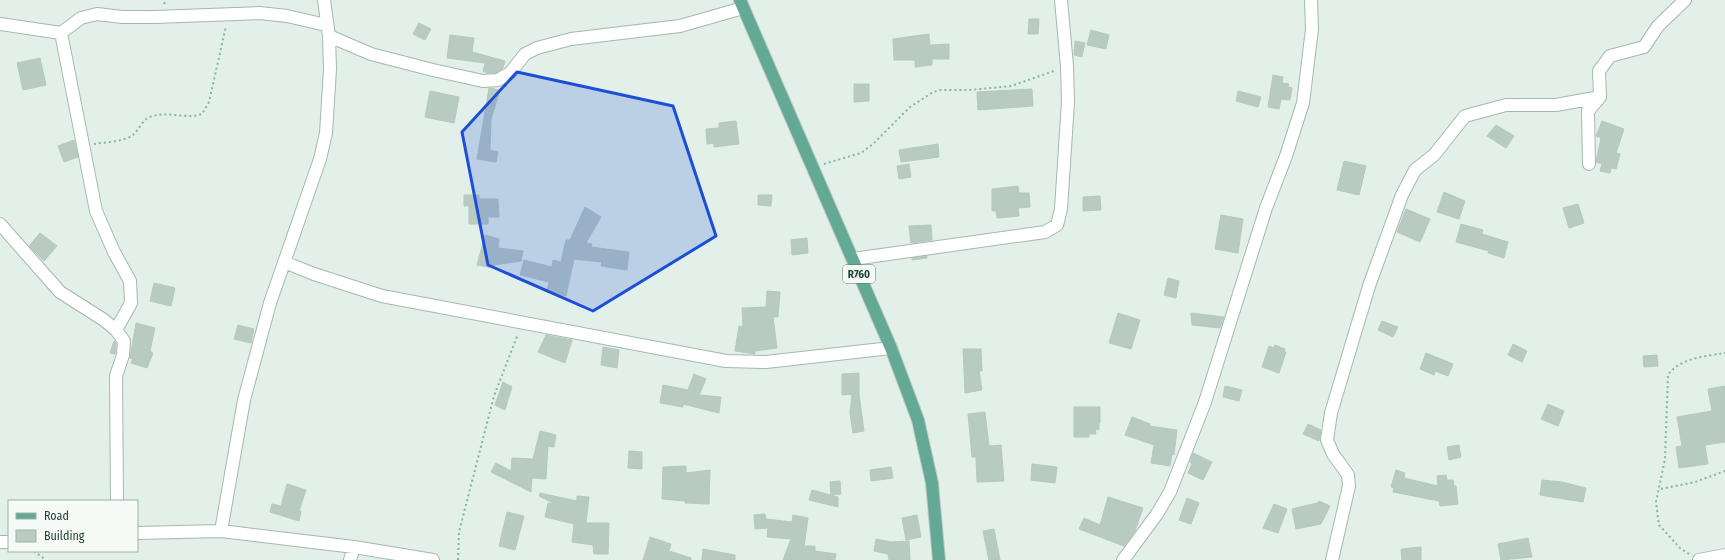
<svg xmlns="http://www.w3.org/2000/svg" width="1725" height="560" font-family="'Fira Sans Condensed',sans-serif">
  <rect width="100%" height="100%" fill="#e3efe9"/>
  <path fill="#b8cac2" stroke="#b5c9c0" d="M1029 19H1039L1038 34H1028Z
    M419 23 431 29 425 40 413 34Z
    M1091 30 1109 35 1106 49 1087 45Z
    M929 34 930 45 949 44V59H932V65L915 67V60H894L893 39Z
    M450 35 474 38 472 52 505 61 503 68 496 73H487L483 71 485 63 447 58Z
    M1075 41 1085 43 1082 57 1074 55Z
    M40 58 46 85 23 90 17 63Z
    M1273 75 1283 77 1282 83 1289 84 1288 87 1292 88 1290 100 1281 99 1279 109 1268 107Z
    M854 84H869V101L854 102Z
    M489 88 500 90 491 119 490 150 498 152 496 162 477 159Z
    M1032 89 1033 106 978 110 977 92Z
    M430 91 459 97 454 123 425 117Z
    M1238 91 1261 97 1258 107 1236 101Z
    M736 121 739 144 714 147V143L707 144 706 129 719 128V123Z
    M1602 121 1624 129 1616 153 1620 154 1616 169 1611 168 1610 173 1600 171 1602 164 1596 162 1601 138 1596 136Z
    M1496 125 1514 136 1506 148 1487 136Z
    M74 140 78 157 64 162 58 146Z
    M938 144 939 157 901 162 899 150Z
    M1344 161 1366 166 1359 195 1337 190Z
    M909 164 911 177 899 179 897 166Z
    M1018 186 1019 193H1029L1030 207 1018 208 1019 216 997 218 996 211H992V189Z
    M1444 192 1465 201 1459 219 1437 212Z
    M464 195H479V199H498L499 217H488V224H469V206H464Z
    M758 195H772L771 206 758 205Z
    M1100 196 1101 210 1083 211V197Z
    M1578 204 1584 223 1569 228 1563 208Z
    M585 207 601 217 586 243 592 244 591 247 629 252 627 270 601 266 602 262 574 259 566 296 547 292 549 282 520 275 524 260 552 267 553 260 561 262 566 240H570Z
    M1406 209 1430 219 1420 242 1397 232Z
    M1221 215 1243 219 1238 253 1215 249Z
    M1461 224 1483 230 1482 234 1508 242 1504 258 1488 253 1489 251 1456 242Z
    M931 225 932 240 911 243 909 226Z
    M40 233 57 246 44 261 29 246Z
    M485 235 499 239 498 248 523 251 521 261 494 265 493 268 477 265Z
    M807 238 808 253 792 255 791 240Z
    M927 256V258L912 260V258Z
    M1168 278 1179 281 1176 298 1164 295Z
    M154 283 175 288 171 306 150 301Z
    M767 291 780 292 778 317H773L777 348 755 351V354L735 351 739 326 743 327 742 308 766 307Z
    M1118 313 1140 320 1131 349 1109 343Z
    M1191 313 1224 317 1220 328 1192 325Z
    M1382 321 1398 327 1393 337 1378 330Z
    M136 323 155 328 150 351 153 353 147 368 131 363 133 359 130 358Z
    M238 325 254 329 251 343 234 339Z
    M546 335 572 340 565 363 538 352Z
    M114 341 116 343 115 354 110 353Z
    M1513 344 1527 351 1522 362 1508 355Z
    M1275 345 1285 349 1284 352H1286L1279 373 1262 367 1269 346 1274 348Z
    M603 347 619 350 617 368 601 365Z
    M963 349H981L982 371H979L982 390 965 393Z
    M1426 353 1453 364 1448 376 1435 371 1434 375 1420 369Z
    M1657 355 1658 366 1644 367 1643 356Z
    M859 373V394L864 431 853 433 850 413 852 394 842 395V374Z
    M694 374 706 379 699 395 721 397 719 413 683 404V407L660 403 663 385 688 390Z
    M503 382 512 387 505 410 495 405Z
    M1225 386 1242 390 1239 401 1223 397Z
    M1725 386V442L1705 445 1708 464 1679 468 1676 447 1682 446 1677 417 1712 411 1708 389Z
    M1548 404 1564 411 1558 426 1541 419Z
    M1074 407H1100V423H1099V430L1095 429 1096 434H1089V437H1074Z
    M985 412 989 446 1001 445 1004 481 977 482 976 457H972L968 414Z
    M1132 417 1150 424 1149 426 1177 430 1174 455 1172 454 1170 466 1151 463 1154 445 1125 435Z
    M1308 424 1321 430 1319 441 1303 434Z
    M540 431 556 435 554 447 548 446 546 479 532 478 531 492 491 472 496 463 511 471 512 458 533 459Z
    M1459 445 1461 457 1449 460 1447 447Z
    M629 451 642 452V469L628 468Z
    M1193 453 1212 462 1203 480 1188 473 1192 464 1190 462Z
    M1032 464 1057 467 1055 483 1031 480Z
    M686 466V473L710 470 709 504 685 503V501L662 499 663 467Z
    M891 467 893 478 871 481 870 470Z
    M1396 470 1405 473 1404 478 1438 486 1437 476 1446 475 1447 480H1453L1454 486H1456L1458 504 1440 506 1439 501 1393 492 1394 488 1391 487Z
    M1542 480 1562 482 1586 488 1583 502 1540 495Z
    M840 481 841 494 831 495 830 482Z
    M287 484 306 490 299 511H301L299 521 270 512 272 504 281 506Z
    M812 490 838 497V507L809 500Z
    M540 493 577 501V496L589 497 586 523H609L608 554H594L593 545 572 542 574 524 545 517 548 503 555 504 539 496Z
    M1108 497 1143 508 1135 531 1124 546 1079 529 1084 518 1100 525Z
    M1187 498 1199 503 1191 524 1179 520Z
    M1319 501 1330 506 1321 524 1296 529 1292 509 1317 503Z
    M1274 504 1287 509 1278 533 1263 528Z
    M507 512 524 516 515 550 499 546Z
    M765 514 766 519 792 522 793 515 808 518 804 546H815V551L836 554 835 560H783L791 539 767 537 768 528 755 529 754 515Z
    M917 515 921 537 906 540 902 518Z
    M994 529 1000 560H989L983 531Z
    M650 537 671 544 669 551 691 558V560H643Z
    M1528 538 1532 557 1501 560 1498 544Z
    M876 539 891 542 909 541 910 560H889L888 554 874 551Z
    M1421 547V560H1402L1401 549Z
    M703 549 735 555V560H702Z"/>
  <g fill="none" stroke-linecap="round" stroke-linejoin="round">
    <defs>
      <path id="minor" d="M0 24 61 33 81 18 97 14 122 17H155L260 13 287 16 326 25
        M61 33 96 211 114 252 130 281 131 303 116 330
        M329 36 371 54 433 70 483 81 498 80 510 73 525 54 537 48 571 39 680 26 743 8
        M1589 164 1588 111 1600 97 1599 71 1610 56 1644 47 1658 26 1685 0
        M0 224 60 292 104 320 116 330 124 341 123 355 116 376 117 501
        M853 259 1045 232 1057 225 1061 209 1068 102 1067 66 1061 0
        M284 262 314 274 382 296 726 361 766 362 891 348
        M221 531 244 400 270 303 320 159 326 133 330 69 329 36 324 0
        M137 533 221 531 354 547 433 560
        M0 542H9
        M350 560 354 547
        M1123 560 1157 514 1170 492 1205 402 1266 208 1286 156 1303 103 1312 29 1311 0
        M1332 560 1349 486 1348 475 1333 454 1327 440 1331 413 1369 286 1402 195 1415 170 1434 155 1465 116 1506 105H1556L1600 97
        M1699 560 1725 555"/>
      <path id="primary" d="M740 0 891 348 918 420 932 483 939 560"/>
    </defs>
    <use href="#minor" stroke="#a5b8b0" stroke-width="14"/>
    <use href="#primary" stroke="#c1cac7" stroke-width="14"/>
    <path stroke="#80b6a3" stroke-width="2" stroke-dasharray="2 3" stroke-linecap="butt" d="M164 4 166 0
      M94 144C106 142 123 142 133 135 139 130 142 120 150 117 167 110 185 120 202 114L209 102 226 26
      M824 164 861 153 873 144 910 107 933 92 941 90H970L1011 86 1054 71
      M1661 489 1695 482 1725 471
      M34 551 46 560
      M1689 554 1680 548 1659 525 1658 518 1656 502 1665 459 1668 375C1679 358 1707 356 1725 353
      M458 560 459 532 494 396 518 334"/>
    <use href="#minor" stroke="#fff" stroke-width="12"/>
    <use href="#primary" stroke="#63a994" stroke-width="12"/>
  </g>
  <path fill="#1d4ed8" fill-opacity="0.2" stroke="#1d4ed8" stroke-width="3" stroke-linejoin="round" d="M517 72 673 106 716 236 593 311 488 265 462 132Z"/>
  <g text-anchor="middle" stroke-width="3.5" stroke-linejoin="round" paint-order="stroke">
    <rect fill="#f5faf7" stroke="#607a71" stroke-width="1" x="843" y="265" width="32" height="18" rx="3"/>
    <g font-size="11" font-weight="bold" fill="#204338">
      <text x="859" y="278">R760</text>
    </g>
  </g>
  <rect x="8" y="500" width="130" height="52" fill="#f5faf7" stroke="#a0b1ab"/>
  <rect x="16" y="513" width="20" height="6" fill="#63a994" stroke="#a0b1ab"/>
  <text x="44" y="520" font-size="12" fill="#204338">Road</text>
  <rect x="16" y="530" width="20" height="12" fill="#b8cac2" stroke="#a0b1ab"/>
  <text x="44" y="540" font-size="12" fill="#204338">Building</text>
</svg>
